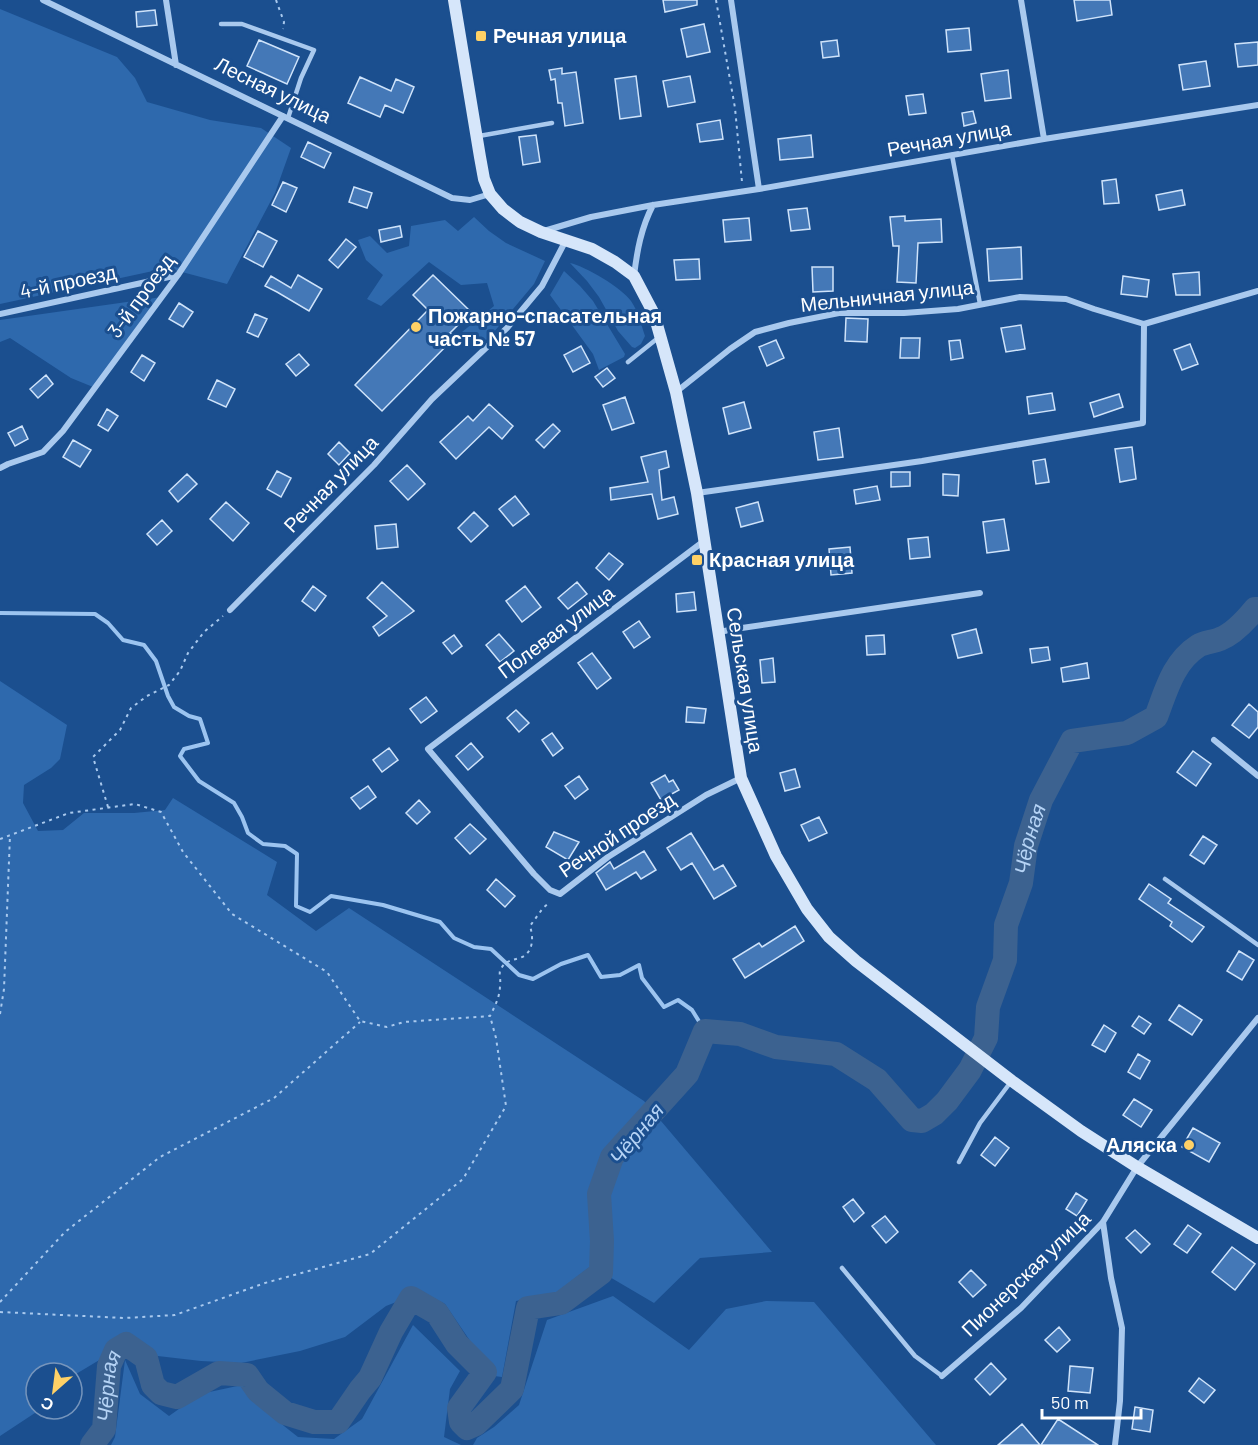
<svg xmlns="http://www.w3.org/2000/svg" width="1258" height="1445" font-family="Barlow,sans-serif">
  <rect width="100%" height="100%" fill="#1b4f8f"/>
  <path fill="#2e69ad" d="M0 9 117 57 135 78 147 102 210 120 261 128 291 148 275 193 227 284 167 268 0 304Z
    M474 217 489 231 506 243 545 261 534 284 488 339 465 349 462 332 494 306 487 283 461 285 429 262 381 306 367 299 383 275 366 260 358 240 370 236 387 253 409 246 411 226 445 220 458 231Z
    M570 263C585 266 622 288 631 301 638 311 641 324 645 336L641 344 635 348 632 347 618 331 599 297 587 281Z
    M564 271 580 286 593 301 625 354 624 357 599 370 593 354 550 295Z
    M162 297 93 387 71 378 10 338 0 342V320Z
    M0 681 67 725 60 759 51 768 24 785 23 803 38 831 63 830 84 813H134L165 810 173 798 277 862 267 895 316 931 349 908 644 1101 772 1252 700 1258 654 1303 591 1266 556 1293 516 1301 502 1377 494 1376 445 1304 422 1292 386 1306 345 1337 300 1351 241 1363 201 1361 149 1355 101 1359 76 1374 72 1379V1373H36V1409H41L0 1436Z
    M613 1296 689 1350 726 1309 766 1301 814 1302 936 1445H473L477 1438 494 1427 519 1405 547 1320Z
    M413 1325 460 1371 450 1389 444 1437 461 1445H111L115 1437 125 1360 140 1394 169 1416 200 1394 242 1385 284 1426 298 1437 334 1439 362 1419Z"/>
  <g fill="none" stroke-linecap="round" stroke-linejoin="round">
    <path stroke="#9cc4f0" stroke-width="4" d="M0 613 95 614 108 623 123 640 144 645 156 661 168 696 174 707 189 716 200 719 208 743 184 749 180 756 199 781 234 803 242 817 248 833 263 844 285 846 297 854 296 906 310 912 331 896 383 905 440 922 454 938 474 947 491 949 519 975 533 979 561 964 588 955 601 977 620 975 639 965 642 978 664 1007 678 1000 692 1010 705 1031"/>
    <path stroke="#3c6290" stroke-width="24" id="s1" d="M92 1445 104 1429 109 1366 116 1350 126 1344 146 1358 153 1385 161 1393 177 1397 219 1373 247 1375 258 1391 285 1413 314 1422H338L360 1390 370 1378 391 1332 411 1298 437 1313 457 1344 485 1372 459 1408 461 1422 467 1428 476 1424 512 1389 528 1308 561 1303 601 1273 602 1241 599 1194 612 1157 687 1074 705 1031 740 1034 776 1047 836 1054 877 1080 912 1120 922 1121 934 1114 947 1101 970 1070 986 1038 988 1007 1005 960 1006 925 1021 883 1026 846 1041 800 1072 741 1127 733 1156 717C1166 691 1173 662 1198 646 1204 642 1213 642 1220 639 1233 634 1246 620 1255 609H1258"/>
  </g>
  <path fill="#4478b7" stroke="#cfe3fa" stroke-width="1.5" d="M663 0H697V5L665 12Z
    M1074 0H1110L1112 15 1077 21Z
    M155 10 157 25 137 27 136 12Z
    M704 24 710 52 687 57 681 29Z
    M969 28 971 50 948 52 946 30Z
    M259 40 299 57 287 84 247 66Z
    M837 40 839 56 823 58 821 42Z
    M1258 42V65L1238 67 1235 44Z
    M1206 61 1210 86 1183 90 1179 65Z
    M562 68V74L576 72 583 123 565 126 562 103H558L555 79 551 80 549 70Z
    M1008 70 1011 98 985 101 981 74Z
    M636 76 641 116 620 119 615 79Z
    M690 76 695 102 668 107 663 81Z
    M360 77 391 91 396 79 414 87 403 113 385 105 380 117 348 103Z
    M923 94 926 113 909 115 906 96Z
    M973 111 976 123 964 126 962 113Z
    M720 120 723 139 700 142 697 124Z
    M536 135 540 162 523 165 519 137Z
    M811 135 813 157 780 160 778 139Z
    M308 142 331 153 324 168 301 157Z
    M1116 179 1119 203 1104 204 1102 181Z
    M283 182 297 188 286 212 272 205Z
    M354 187 372 193 367 208 349 202Z
    M1182 190 1185 205 1159 210 1156 195Z
    M807 208 810 229 791 231 788 210Z
    M905 216V221L941 219 942 242 918 243 916 283 897 282 899 246H893L890 217Z
    M749 218 751 240 725 242 723 220Z
    M400 226 402 237 381 242 379 230Z
    M258 231 277 241 263 267 244 257Z
    M346 239 356 247 338 268 329 260Z
    M1021 247 1022 279 989 281 987 249Z
    M699 259 700 279 676 280 674 260Z
    M812 267H833V291L813 292Z
    M1199 272 1200 295H1176L1173 274Z
    M298 275 322 289 309 311 277 292 265 286 271 276 291 288Z
    M433 275 471 312 450 333 455 337 382 411 355 385 428 310 413 295Z
    M1123 276 1149 280 1147 297 1121 294Z
    M179 303 193 312 183 327 169 319Z
    M255 314 267 319 258 337 247 332Z
    M846 318 868 319 867 342 845 341Z
    M1021 325 1025 349 1006 352 1001 328Z
    M901 338H920L919 358H900Z
    M776 340 784 358 767 366 759 347Z
    M960 340 963 358 951 360 949 341Z
    M1190 344 1198 364 1182 370 1174 350Z
    M581 346 590 363 573 372 564 355Z
    M299 354 309 365 296 376 286 364Z
    M142 355 155 363 144 381 131 372Z
    M607 368 615 378 603 387 595 377Z
    M46 375 53 384 38 398 30 389Z
    M217 380 235 389 226 407 208 399Z
    M1052 393 1055 410 1029 414 1027 397Z
    M1119 394 1123 407 1094 417 1090 403Z
    M625 397 634 423 612 430 603 405Z
    M744 402 751 428 729 434 723 408Z
    M489 404 513 426 502 439 489 427 456 459 440 442 468 416 473 421Z
    M107 409 118 416 108 431 98 425Z
    M553 424 560 431 544 448 536 440Z
    M22 426 28 439 15 446 8 433Z
    M839 428 843 457 818 460 814 432Z
    M73 440 91 450 80 467 63 457Z
    M339 442 350 453 339 465 328 454Z
    M1132 447 1136 479 1120 482 1115 449Z
    M666 451 669 467 659 470 662 500 674 497 678 514 658 519 652 494 611 500 610 488 648 482 641 457Z
    M1045 459 1049 482 1036 484 1033 461Z
    M407 465 425 484 408 500 390 481Z
    M277 471 291 478 281 497 267 489Z
    M891 472H910V486L891 487Z
    M187 474 197 484 178 502 169 491Z
    M943 474 959 475 958 496 943 495Z
    M877 486 880 500 856 504 854 490Z
    M515 496 529 514 513 526 499 509Z
    M226 502 249 523 233 541 210 519Z
    M758 502 763 521 741 527 736 508Z
    M474 512 488 526 471 542 458 528Z
    M1004 519 1009 550 987 553 983 522Z
    M162 520 172 531 157 545 147 534Z
    M396 524 398 547 377 549 375 526Z
    M928 537 930 557 910 559 908 539Z
    M850 547 852 573 831 575 829 549Z
    M609 553 623 564 609 580 596 568Z
    M382 582 414 611 379 636 373 627 387 616 367 598Z
    M577 582 587 594 568 609 558 598Z
    M313 586 326 596 315 611 302 601Z
    M525 586 541 607 522 622 506 601Z
    M694 592 696 610 677 612 676 594Z
    M639 621 650 637 634 648 623 632Z
    M976 629 982 653 958 658 952 635Z
    M499 634 514 651 500 662 486 645Z
    M454 635 462 646 452 654 443 643Z
    M884 635 885 654 867 655 866 636Z
    M1048 647 1050 660 1032 663 1030 649Z
    M592 653 611 678 597 689 578 663Z
    M773 658 775 682 762 683 760 660Z
    M1087 663 1089 678 1063 682 1061 668Z
    M426 697 437 711 421 723 410 709Z
    M1249 704 1258 712V727L1249 738 1232 725Z
    M687 707 706 709 704 723 686 722Z
    M516 710 529 723 519 732 507 718Z
    M552 733 563 748 553 756 542 740Z
    M471 743 483 757 468 770 456 756Z
    M389 748 398 760 382 772 373 760Z
    M1193 751 1211 764 1196 786 1177 772Z
    M795 769 800 787 785 791 780 773Z
    M665 775 669 782 673 780 679 790 661 800 651 783Z
    M579 776 588 789 575 799 565 786Z
    M368 786 376 797 360 809 351 798Z
    M419 800 430 812 417 824 406 813Z
    M819 817 827 833 809 841 801 825Z
    M470 824 486 839 470 854 455 838Z
    M554 832 579 842 568 860 546 847Z
    M691 833 714 870 723 865 736 886 714 899 692 863 681 870 667 848Z
    M1203 836 1217 845 1204 864 1190 855Z
    M644 851 656 870 641 879 636 872 606 890 596 873 610 862 614 869Z
    M496 879 515 896 505 907 487 890Z
    M1149 884 1171 899 1168 903 1204 927 1192 942 1170 926 1172 922 1139 899Z
    M795 926 804 941 745 978 733 959 759 943 762 947Z
    M1239 951 1254 960 1242 980 1227 971Z
    M1179 1005 1202 1020 1192 1035 1169 1020Z
    M1139 1016 1151 1024 1144 1034 1132 1026Z
    M1104 1025 1116 1033 1105 1052 1092 1045Z
    M1138 1054 1150 1061 1140 1079 1128 1072Z
    M1134 1099 1152 1110 1141 1127 1123 1115Z
    M1193 1128 1220 1143 1209 1162 1182 1147Z
    M995 1137 1009 1148 995 1166 981 1155Z
    M1076 1193 1087 1200 1077 1216 1066 1209Z
    M853 1199 864 1213 854 1222 843 1207Z
    M885 1216 898 1232 886 1243 872 1226Z
    M1188 1225 1201 1234 1187 1253 1174 1244Z
    M1135 1230 1150 1244 1141 1253 1126 1238Z
    M1232 1247 1255 1264 1235 1290 1212 1272Z
    M971 1270 986 1285 973 1297 959 1282Z
    M1059 1327 1070 1340 1057 1352 1045 1340Z
    M991 1363 1006 1379 990 1395 975 1379Z
    M1070 1366 1093 1368 1090 1393 1068 1391Z
    M1199 1378 1215 1390 1204 1403 1189 1391Z
    M1135 1407 1153 1410 1150 1432 1132 1429Z
    M1058 1419 1098 1445H1041Z
    M1022 1424 1040 1445H998Z"/>
  <g fill="none" stroke-linecap="round" stroke-linejoin="round">
    <path stroke="#a9c9ee" stroke-width="2" stroke-dasharray="3 4.5" stroke-linecap="butt" d="M276 0 284 22 283 29
      M716 0 735 108 742 182
      M108 807 93 757 120 730 131 708 147 696 169 685 180 671 188 653 204 632 223 616
      M0 839 69 813 135 804 161 812 183 852 232 914 327 972 360 1021 387 1027 404 1022 490 1016C495 1006 500 997 500 985 501 980 499 975 500 971 505 958 516 961 524 956 534 949 533 936 530 926L543 908 550 902
      M0 1014 4 989 10 835
      M0 1302 65 1232 160 1157 274 1098 360 1022
      M0 1312 125 1318 175 1315 265 1283 370 1254 463 1179 506 1106 496 1038 490 1016"/>
    <path stroke="#a9c9ee" stroke-width="4.5" d="M221 24H242L314 50 301 78 288 118
      M479 136 552 123
      M952 155 980 304
      M628 362 658 338
      M1165 879 1258 945
      M959 1162 980 1123 1010 1083
      M842 1268 915 1356 942 1376"/>
    <path stroke="#a9c9ee" stroke-width="6" d="M43 0 452 198 470 200 490 194
      M166 0 176 65
      M731 0 759 189
      M1021 0 1044 139
      M544 231 591 217 653 205 759 189 1044 139 1258 105
      M634 276C637 251 641 228 653 205
      M0 314 178 275
      M676 392 730 349 755 332 789 323 839 313H904L958 309 1020 297 1066 299 1094 309 1144 324 1258 291
      M0 468 8 464 43 452 63 431 178 275 283 116
      M697 493 922 461 1143 423 1144 324
      M704 541 428 749 534 874 550 890 560 894 608 857 706 795 741 778
      M230 610 374 465 432 399 507 328 542 286 566 240
      M719 632 735 629 980 593
      M1214 740 1258 776
      M1103 1222 1111 1278 1122 1328 1120 1401 1115 1445
      M942 1376 1021 1308 1103 1222 1137 1167 1258 1018"/>
    <path stroke="#d6e6fa" stroke-width="12" d="M454 0 480 157 484 179 490 194 503 209 520 222 541 232 592 249 615 262 634 276 654 314 676 392 697 493 741 778 776 856 807 909 829 937 856 961 1012 1081 1081 1131 1137 1167 1258 1238"/>
  </g>
  <g fill="#ffd166" stroke="#1b4f8f" stroke-width="2">
    <rect x="475" y="30" width="12" height="12" rx="3"/>
    <circle cx="416" cy="327" r="6"/>
    <rect x="691" y="554" width="12" height="12" rx="3"/>
    <circle cx="1189" cy="1145" r="6"/>
  </g>
  <g text-anchor="middle" stroke-width="6" stroke-linejoin="round" paint-order="stroke">
    <g font-size="20" font-weight="bold" fill="#fff" stroke="#1b4f8f" text-anchor="start">
      <text x="493" y="43">Речная улица</text>
      <text x="428" y="323">Пожарно-спасательная<tspan x="428" dy="23">часть № 57</tspan></text>
      <text x="709" y="567">Красная улица</text>
      <text x="1177" y="1152" text-anchor="end">Аляска</text>
    </g>
    <g font-size="20" fill="#fff" stroke="#1b4f8f">
      <text transform="translate(273 90) rotate(26)" y="7">Лесная улица</text>
      <text transform="translate(949 139) rotate(-10)" y="7">Речная улица</text>
      <text transform="translate(68 282) rotate(-12)" y="7">4-й проезд</text>
      <text transform="translate(141 296) rotate(-54)" y="7">3-й проезд</text>
      <text transform="translate(887 296) rotate(-6)" y="7">Мельничная улица</text>
      <text transform="translate(331 484) rotate(-46)" y="7">Речная улица</text>
      <text transform="translate(556 632) rotate(-37)" y="7">Полевая улица</text>
      <text transform="translate(745 680) rotate(81)" y="7">Сельская улица</text>
      <text transform="translate(617 835) rotate(-34)" y="7">Речной проезд</text>
      <text transform="translate(1026 1274) rotate(-44)" y="7">Пионерская улица</text>
    </g>
    <g font-size="21" font-style="italic" fill="#b5d3f5" stroke="#1b4f8f">
      <text dy="7" stroke="none"><textPath href="#s1" startOffset="1756">Чёрная</textPath></text>
      <text transform="translate(637 1134) rotate(-51)" y="7">Чёрная</text>
      <text dy="7" stroke="none"><textPath href="#s1" startOffset="63">Чёрная</textPath></text>
    </g>
  </g>
  <g transform="translate(54 1391) rotate(208)"><circle r="28" fill="#1b4f8f" stroke="#7695bc" stroke-width="1.5"/>
  <path d="M0-4.5L10 22L0 15L-10 22Z" fill="#ffd166"/>
  <text y="-9" font-size="16" font-weight="bold" text-anchor="middle" fill="#ffffff">С</text>
  </g>
  <path d="M1042 1409v9h99v-9" fill="none" stroke="#ffffff" stroke-width="3"/>
  <text x="1051" y="1409" font-size="18" fill="#ffffff" stroke="#1b4f8f" stroke-width="4.5" paint-order="stroke">50 m</text>
</svg>
